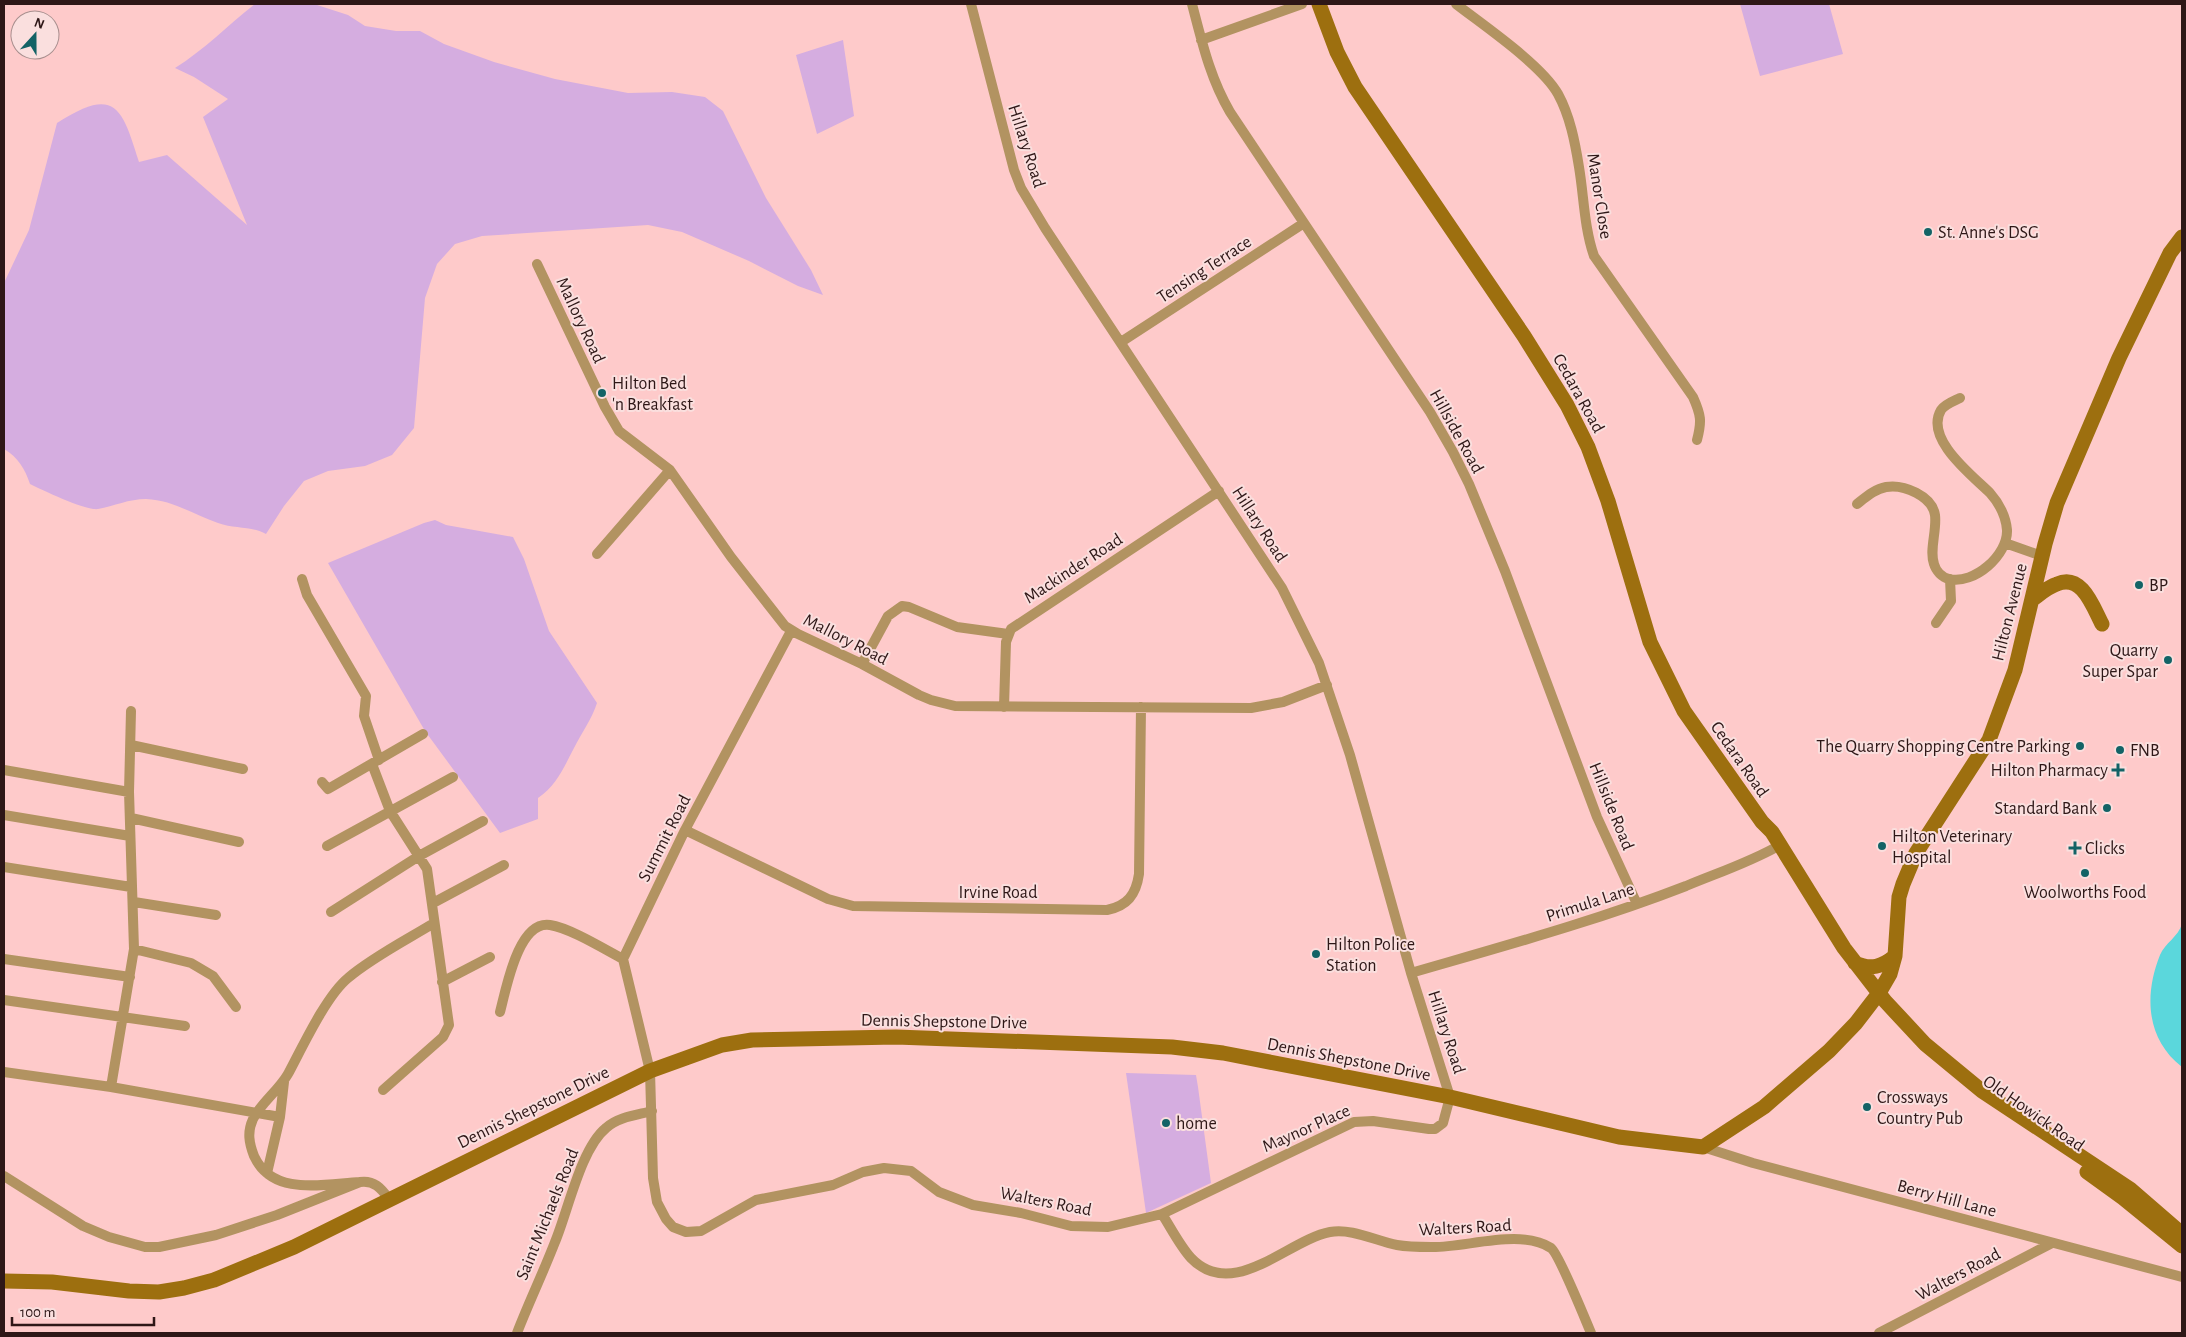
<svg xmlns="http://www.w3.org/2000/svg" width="2186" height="1337" font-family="'Alegreya Sans',sans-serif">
  <rect width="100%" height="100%" fill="#fecaca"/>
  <path fill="#d5ade0" d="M255 4H314L348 15 365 26 396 31H420L444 44 494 62 555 79 628 93 672 92 705 97 723 111 766 198 811 270 823 295 798 286 749 261 682 232 648 225 482 236 455 244 437 264 425 298 414 428 392 455 365 466 328 471 304 481 284 506 266 534C251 526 235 529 218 523 194 515 173 500 146 499 129 499 114 506 98 509 86 511 42 490 30 484 25 469 18 457 4 449V283L29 230 57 123C116 85 122 108 139 162L167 155 247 225 203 117 228 99 194 77 175 68C204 50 228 25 255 4Z
    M1740 4H1829L1843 54 1760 76Z
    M843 40 854 116 817 134 796 55Z
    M435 520 446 525 513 537 524 559 549 631 597 703C592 719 582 732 574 748 564 767 557 785 538 798V819L500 833 425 731 328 563 424 523Z
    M1126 1073 1196 1075 1198 1087 1211 1183 1146 1213Z"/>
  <path fill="#5bd7dc" d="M2182 924V1067C2146 1039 2144 995 2160 955 2165 943 2178 937 2182 924Z"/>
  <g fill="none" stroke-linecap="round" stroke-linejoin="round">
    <path stroke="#b29361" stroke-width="10" d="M1192 4C1202 42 1210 78 1230 112L1430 412 1453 452 1469 484 1505 571 1597 817 1637 904
      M1456 4C1483 25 1542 65 1558 94 1570 116 1575 142 1579 167 1584 197 1584 227 1594 256L1693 397C1701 415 1702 421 1697 440
      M1201 40 1302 4
      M537 264 605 407 619 431 670 470 731 557 785 626 798 634 862 664 919 695 931 700 955 706 1251 708 1283 702 1327 685
      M1121 342 1304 223
      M1857 504C1866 497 1875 489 1886 487 1904 484 1932 496 1935 515 1937 531 1929 550 1934 564 1936 571 1942 577 1949 579 1974 585 2008 555 2007 530 2006 517 1999 503 1990 493 1973 476 1924 439 1941 410 1945 404 1954 401 1960 398
      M2005 543 2042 556
      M597 554 670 470
      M302 579 307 595 366 696 364 716 379 760
      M1936 623 1951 601 1950 579
      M791 631 685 830 623 959 650 1071 653 1178 657 1202 666 1219 673 1227 686 1232 701 1231 756 1200 833 1185 863 1172 884 1168 911 1171 939 1192 973 1205 1021 1213 1071 1226 1108 1227 1162 1214 1354 1122 1373 1121 1429 1129H1435L1443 1123 1450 1097 1411 973 1350 755 1319 663 1282 588 1045 228 1021 188 1014 170 971 4
      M862 664 888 616 902 606 909 607 957 627 1008 634
      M1004 707 1006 642 1011 629 1219 491
      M131 745 243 769
      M372 764 390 811 427 869 449 1025 443 1037 383 1090
      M4 770 129 792
      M322 782 328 789 423 734
      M4 815 130 836
      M131 818 239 842
      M685 830 828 899 853 906 1107 910C1127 906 1136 895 1139 874L1141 707
      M327 846 453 777
      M4 867 131 887
      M134 902 216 915
      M433 903 504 865
      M331 912 419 856 483 821
      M134 949 191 963 213 976 236 1007
      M4 959 130 977
      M1411 973C1504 946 1596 921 1686 886 1717 873 1751 862 1780 845
      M442 982 490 957
      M4 1000 185 1026
      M500 1012C506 990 518 920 550 925 570 928 604 949 623 959
      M4 1072 111 1087 280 1117
      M111 1087 134 949 129 792 131 711
      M1703 1147 1753 1163 2182 1277
      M267 1173 280 1117 284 1082
      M4 1176 83 1226 109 1237 145 1247H159L216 1235 277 1215 360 1182C374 1180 381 1188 389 1199
      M360 1182C324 1184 273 1197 254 1156 249 1143 247 1132 253 1119 261 1103 278 1091 288 1074 302 1048 326 996 348 978 371 958 408 939 434 923
      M1162 1214C1171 1228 1180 1246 1191 1258 1233 1302 1288 1240 1330 1232 1352 1228 1376 1241 1397 1245 1408 1247 1420 1247 1431 1247 1465 1248 1521 1228 1551 1248 1559 1254 1585 1319 1591 1333
      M517 1333C529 1302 543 1273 555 1242 568 1211 581 1148 606 1128 618 1117 637 1115 652 1111
      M1879 1333 2052 1243"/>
    <path stroke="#9d6f0f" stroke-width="15" d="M1319 4 1337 52 1355 87 1524 336 1567 405 1588 447 1608 501 1650 642 1684 711 1762 822 1772 832 1844 948 1885 1001 1925 1044 1982 1091 2130 1189 2182 1234
      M2033 599C2040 594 2048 587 2057 584 2082 573 2093 607 2102 624
      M1855 963C1871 970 1882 967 1895 956
      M2087 1172 2123 1198 2182 1246
      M4 1281 52 1282 129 1291 159 1292 184 1288 214 1280 294 1247 650 1071 722 1045 752 1040 896 1037 1172 1047 1223 1053 1450 1097 1619 1137 1703 1147 1764 1107 1829 1051 1856 1023 1879 993 1890 974 1895 956 1899 897 1903 884 1916 853 1989 740 2015 670 2045 544 2057 503 2119 358 2170 253 2182 237"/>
  </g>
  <g fill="#136366" stroke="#fadfde" stroke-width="2">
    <circle cx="1928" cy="232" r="5"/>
    <circle cx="602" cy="393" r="5"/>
    <circle cx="2139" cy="585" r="5"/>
    <circle cx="2168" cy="660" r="5"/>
    <circle cx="2080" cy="746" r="5"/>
    <circle cx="2120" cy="750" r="5"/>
    <path d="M2115.5 762.5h5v5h5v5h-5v5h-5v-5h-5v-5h5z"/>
    <circle cx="2107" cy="808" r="5"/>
    <circle cx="1882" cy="846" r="5"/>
    <path d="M2072.5 840.5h5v5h5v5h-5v5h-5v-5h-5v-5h5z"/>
    <circle cx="2085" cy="873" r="5"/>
    <circle cx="1316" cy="954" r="5"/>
    <circle cx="1867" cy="1107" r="5"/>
    <circle cx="1166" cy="1123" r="5"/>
  </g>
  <g text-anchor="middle" stroke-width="4" stroke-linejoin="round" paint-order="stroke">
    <g font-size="18" fill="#2e1717" stroke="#fadfde">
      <text transform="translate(1027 146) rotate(72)" y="6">Hillary Road</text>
      <text transform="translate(1600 196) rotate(81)" y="6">Manor Close</text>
      <text transform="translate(1204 269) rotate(-33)" y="6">Tensing Terrace</text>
      <text transform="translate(581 320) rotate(65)" y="6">Mallory Road</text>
      <text transform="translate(1579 393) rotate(61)" y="6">Cedara Road</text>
      <text transform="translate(1457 431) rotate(61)" y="6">Hillside Road</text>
      <text transform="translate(1260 524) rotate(57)" y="6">Hillary Road</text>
      <text transform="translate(1073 568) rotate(-33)" y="6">Mackinder Road</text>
      <text transform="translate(2009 612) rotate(-76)" y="6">Hilton Avenue</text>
      <text transform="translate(846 639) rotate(27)" y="6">Mallory Road</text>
      <text transform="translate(1740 759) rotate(55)" y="6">Cedara Road</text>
      <text transform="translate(1612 806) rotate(68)" y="6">Hillside Road</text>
      <text transform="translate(664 838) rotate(-63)" y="6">Summit Road</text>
      <text x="998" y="898">Irvine Road</text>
      <text transform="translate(1590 902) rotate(-18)" y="6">Primula Lane</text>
      <text transform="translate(944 1021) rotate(1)" y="6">Dennis Shepstone Drive</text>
      <text transform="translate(1447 1032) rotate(72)" y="6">Hillary Road</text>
      <text transform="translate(1349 1059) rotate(11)" y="6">Dennis Shepstone Drive</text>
      <text transform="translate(533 1107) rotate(-26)" y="6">Dennis Shepstone Drive</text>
      <text transform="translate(2034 1113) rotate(35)" y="6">Old Howick Road</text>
      <text transform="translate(1306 1128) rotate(-24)" y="6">Maynor Place</text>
      <text transform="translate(1947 1198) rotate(15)" y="6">Berry Hill Lane</text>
      <text transform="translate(1046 1201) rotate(11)" y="6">Walters Road</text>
      <text transform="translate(547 1214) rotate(-68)" y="6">Saint Michaels Road</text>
      <text transform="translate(1465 1227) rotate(-3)" y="6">Walters Road</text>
      <text transform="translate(1958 1274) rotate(-28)" y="6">Walters Road</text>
    </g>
    <g font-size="18" fill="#2e1717" stroke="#fadfde" text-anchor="start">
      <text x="1938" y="238">St. Anne's DSG</text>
      <text x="612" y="389">Hilton Bed<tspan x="612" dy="21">'n Breakfast</tspan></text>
      <text x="2149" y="591">BP</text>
      <text x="2158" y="656" text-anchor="end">Quarry<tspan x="2158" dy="21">Super Spar</tspan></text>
      <text x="2070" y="752" text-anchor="end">The Quarry Shopping Centre Parking</text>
      <text x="2130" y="756">FNB</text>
      <text x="2108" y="776" text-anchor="end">Hilton Pharmacy</text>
      <text x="2097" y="814" text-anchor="end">Standard Bank</text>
      <text x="1892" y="842">Hilton Veterinary<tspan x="1892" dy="21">Hospital</tspan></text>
      <text x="2085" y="854">Clicks</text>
      <text x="2085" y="898" text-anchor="middle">Woolworths Food</text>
      <text x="1326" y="950">Hilton Police<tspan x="1326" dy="21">Station</tspan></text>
      <text x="1877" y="1103">Crossways<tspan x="1877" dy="21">Country Pub</tspan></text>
      <text x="1176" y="1129">home</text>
    </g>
  </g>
  <rect width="2186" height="1337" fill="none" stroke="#2e1717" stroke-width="10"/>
  <g transform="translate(35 35) rotate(21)"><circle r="24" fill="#fadfde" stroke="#a88f8e"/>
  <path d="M0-4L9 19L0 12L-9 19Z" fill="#136366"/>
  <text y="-8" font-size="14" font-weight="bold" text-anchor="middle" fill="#2e1717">N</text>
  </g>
  <path d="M12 1317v8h142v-8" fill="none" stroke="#2e1717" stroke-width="2.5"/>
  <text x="20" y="1317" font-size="15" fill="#2e1717" stroke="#fadfde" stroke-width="4" paint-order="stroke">100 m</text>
</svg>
